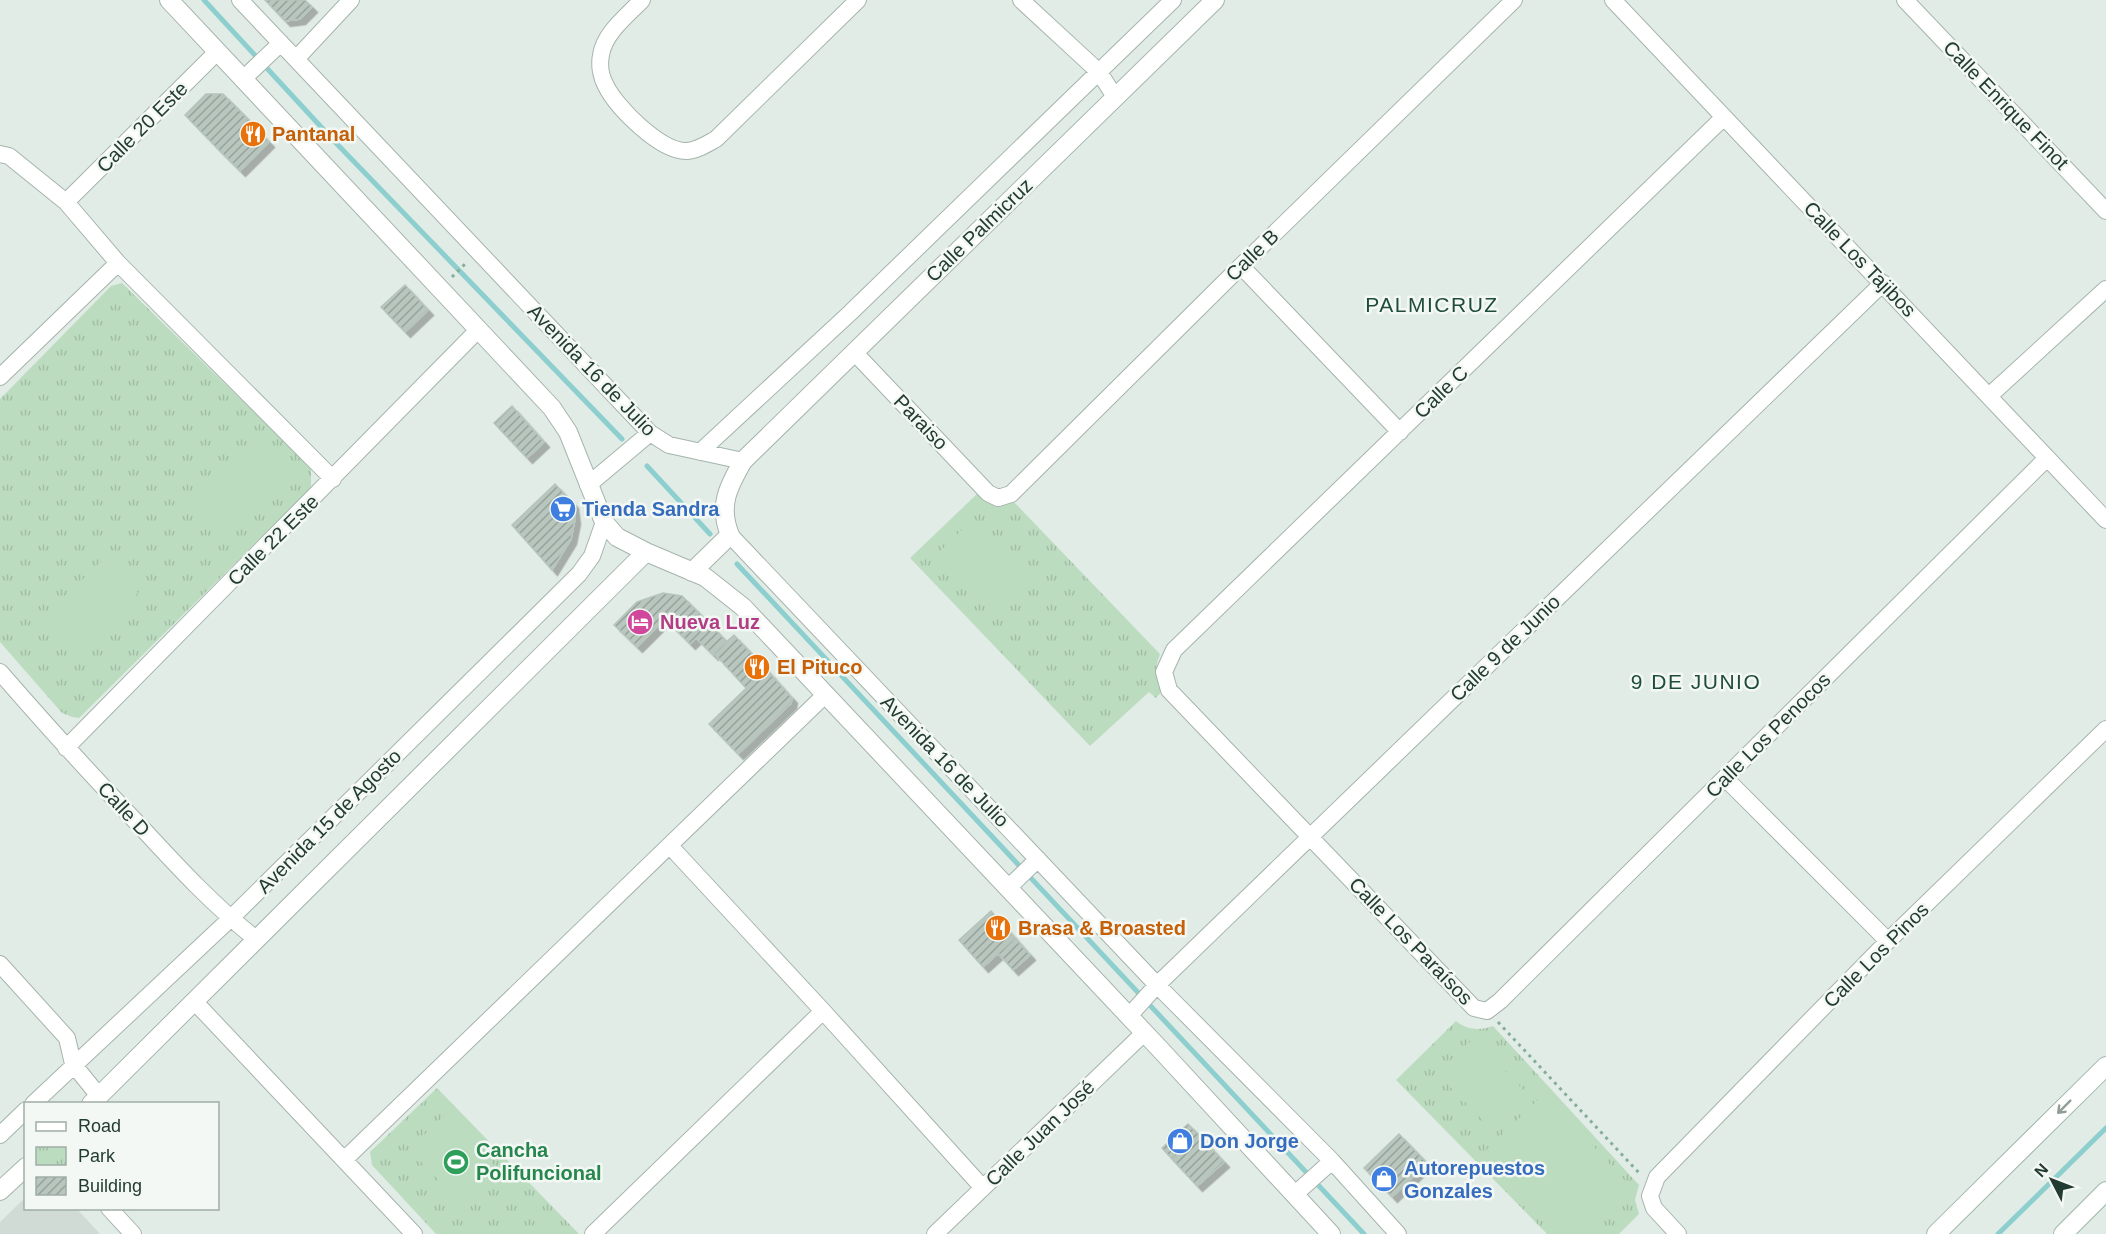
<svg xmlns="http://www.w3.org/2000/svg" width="2106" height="1234" font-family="Helvetica,sans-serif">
  <defs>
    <pattern id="park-tufts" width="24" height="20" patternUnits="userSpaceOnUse" patternTransform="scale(1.5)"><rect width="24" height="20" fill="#bcdcc0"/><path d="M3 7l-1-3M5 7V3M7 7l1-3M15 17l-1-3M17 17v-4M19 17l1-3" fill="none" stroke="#a1bea5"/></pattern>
    <pattern id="building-hatch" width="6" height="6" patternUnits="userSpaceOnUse" patternTransform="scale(1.5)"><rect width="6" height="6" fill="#b8c6be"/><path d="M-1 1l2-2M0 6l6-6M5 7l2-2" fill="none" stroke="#95a29b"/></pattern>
    <filter id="shadow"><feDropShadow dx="5.5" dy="5.5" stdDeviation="0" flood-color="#0004"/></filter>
  </defs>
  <rect width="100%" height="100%" fill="#e2ece6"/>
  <path fill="#d0dbd5" d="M25 1198 26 1208 77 1209 100 1234H0V1222Z"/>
  <path fill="url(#park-tufts)" d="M122 283 311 468V488L79 718 72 717 62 713 0 642V399L111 286Z
    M978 493 1013 501 1160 654C1154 669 1156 676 1163 690L1156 698 1149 692 1090 746 910 558Z
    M1456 1021C1467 1030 1480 1031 1493 1026L1639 1185 1635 1200 1639 1214 1619 1234H1547L1396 1080Z
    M437 1088 579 1234H436L372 1165 370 1152Z"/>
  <path fill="#bcdcc0" d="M254 442 290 477 231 535 196 500Z
    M974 518 1032 579 995 614 937 554Z
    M105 558 138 593 78 650 45 615Z
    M1474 1038 1531 1098 1495 1133 1437 1073Z
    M1544 1094 1634 1190 1588 1234H1565L1486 1150Z
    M446 1114 503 1175 467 1210 409 1149Z"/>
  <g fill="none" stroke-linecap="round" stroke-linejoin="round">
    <path stroke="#8dcece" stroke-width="5" d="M204 0 335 142 622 439
      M647 466 710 534
      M737 564 1364 1234
      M1998 1234 2106 1128"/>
  </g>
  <path fill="url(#building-hatch)" stroke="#b5c5bc" stroke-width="1.5" filter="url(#shadow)" d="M265 0H305L312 7 300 19 285 21Z
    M206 94H223L247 118 217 148 185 115Z
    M247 118 269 142 240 171 217 148Z
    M405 285 428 310 405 332 381 307Z
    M512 406 544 442 527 458 494 423Z
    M555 484 573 503 575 519 571 539 552 570 512 525Z
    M663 593 682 596 710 624 690 644 665 619 637 647 614 625 637 602Z
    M710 624 726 641 713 655 696 638Z
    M734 635 766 669 746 688 714 653Z
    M766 669 792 698 791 703 738 754 709 724Z
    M991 911 1015 938 983 967 959 940Z
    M1015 938 1030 955 1013 970 998 953Z
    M1188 1124 1199 1135 1172 1159 1162 1148Z
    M1399 1134 1427 1163 1392 1197 1364 1168Z
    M1199 1135 1224 1162 1197 1186 1172 1159Z"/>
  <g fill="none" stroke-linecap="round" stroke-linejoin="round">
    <defs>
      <path id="minor" d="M240 0 650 433 669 445 743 461
        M642 0C628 15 604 33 601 55 599 65 601 77 606 86 617 108 660 151 686 151 696 151 707 144 716 139L858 0
        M1021 0 1099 72 1115 97
        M1613 0 2106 520
        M1905 0 2106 211
        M296 59 351 0
        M243 79 281 43
        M1724 117 1174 650 1164 672 1169 690 1474 1008 1487 1011 1500 1001 2047 458
        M0 154 9 156 66 202 118 263 333 479
        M66 202 217 52
        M1241 266 1400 432
        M854 352 988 493 998 498 1011 494 1241 266 1514 0
        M0 377 118 263
        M1989 396 2106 289
        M700 452 850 313 1173 0
        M588 485 650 433
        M730 535 1157 985 1332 1161 1398 1234
        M0 672C46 725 93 777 142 828 178 867 214 906 256 939
        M66 748 478 330
        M1725 778 1888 941
        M670 846 823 1011 983 1188
        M1008 888 1038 859
        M0 964 67 1038 73 1064 99 1096
        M194 1001 414 1234
        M1129 1016 1157 985 1883 283
        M33 1104 230 919 579 574 592 556 604 522
        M0 1135 26 1110
        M344 1160 826 694
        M1294 1195 1332 1161
        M109 1208 133 1234
        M593 1234 823 1011
        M935 1234 1144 1033
        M1678 1234 1654 1208 1650 1196 1657 1177 1888 941 2106 729"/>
      <path id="tertiary" d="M169 0 552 408 568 432 604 522 617 537 646 552 705 577 743 607 1158 1047 1331 1234
        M692 572 730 535C718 506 728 487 743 461L1215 0
        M91 1104 646 552
        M0 1191 26 1167"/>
      <path id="secondary" d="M1936 1234 2106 1066
        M2063 1234 2106 1191"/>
    </defs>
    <use href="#minor" stroke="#a5b4ac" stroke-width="18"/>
    <use href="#tertiary" stroke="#a5b4ac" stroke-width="20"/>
    <use href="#secondary" stroke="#a1b7ac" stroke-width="20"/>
    <path stroke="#84ae9a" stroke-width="3" stroke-dasharray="3 4.5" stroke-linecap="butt" d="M452 277 466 263
      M1498 1022 1641 1175"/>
    <use href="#minor" stroke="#fff" stroke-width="16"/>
    <use href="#tertiary" stroke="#fff" stroke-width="18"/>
    <use href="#secondary" stroke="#fff" stroke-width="18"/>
  </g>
  <defs><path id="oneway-shaft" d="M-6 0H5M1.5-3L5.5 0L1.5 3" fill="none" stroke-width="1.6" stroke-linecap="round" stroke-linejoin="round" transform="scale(1.5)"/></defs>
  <use stroke="#919e98" href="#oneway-shaft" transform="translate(2064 1107) rotate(135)"/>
  <defs>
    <symbol id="restaurant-disc" viewBox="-11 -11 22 22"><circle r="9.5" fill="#e8710a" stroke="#f3f8f4"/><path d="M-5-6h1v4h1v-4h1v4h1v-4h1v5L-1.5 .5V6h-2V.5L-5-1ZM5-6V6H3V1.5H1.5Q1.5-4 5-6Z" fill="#fff"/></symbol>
    <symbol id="supermarket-disc" viewBox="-11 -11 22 22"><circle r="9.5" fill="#3f7fe0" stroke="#f3f8f4"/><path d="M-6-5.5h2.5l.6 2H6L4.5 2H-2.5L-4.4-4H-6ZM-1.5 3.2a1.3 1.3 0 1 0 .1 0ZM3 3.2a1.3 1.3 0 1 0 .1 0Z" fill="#fff"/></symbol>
    <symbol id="hotel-disc" viewBox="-11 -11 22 22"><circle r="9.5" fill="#d1479c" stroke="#f3f8f4"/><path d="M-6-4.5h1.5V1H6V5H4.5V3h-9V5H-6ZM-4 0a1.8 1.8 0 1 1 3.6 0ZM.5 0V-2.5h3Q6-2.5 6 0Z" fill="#fff"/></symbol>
    <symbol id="shop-disc" viewBox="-11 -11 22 22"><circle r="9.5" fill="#3f7fe0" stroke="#f3f8f4"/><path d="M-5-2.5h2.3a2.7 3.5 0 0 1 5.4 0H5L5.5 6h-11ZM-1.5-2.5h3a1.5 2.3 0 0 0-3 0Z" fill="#fff"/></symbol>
    <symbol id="stadium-disc" viewBox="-11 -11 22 22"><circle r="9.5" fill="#2e9e5b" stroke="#f3f8f4"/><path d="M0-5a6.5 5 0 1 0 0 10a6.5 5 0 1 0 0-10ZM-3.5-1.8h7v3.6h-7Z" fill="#fff"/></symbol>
  </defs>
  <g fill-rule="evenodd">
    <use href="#restaurant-disc" x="238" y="119" width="30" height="30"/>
    <use href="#supermarket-disc" x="548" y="494" width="30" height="30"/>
    <use href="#hotel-disc" x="625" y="607" width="30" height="30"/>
    <use href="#restaurant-disc" x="742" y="652" width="30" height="30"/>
    <use href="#restaurant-disc" x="983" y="913" width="30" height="30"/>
    <use href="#shop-disc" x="1165" y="1126" width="30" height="30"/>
    <use href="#stadium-disc" x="441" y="1147" width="30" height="30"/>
    <use href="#shop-disc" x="1369" y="1164" width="30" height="30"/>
  </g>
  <g text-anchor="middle" stroke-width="5" stroke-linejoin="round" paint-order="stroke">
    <g font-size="20" fill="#233c31" stroke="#f3f8f4">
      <text transform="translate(2006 105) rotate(46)" y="7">Calle Enrique Finot</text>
      <text transform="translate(142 127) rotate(-45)" y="7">Calle 20 Este</text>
      <text transform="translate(979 230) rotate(-44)" y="7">Calle Palmicruz</text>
      <text transform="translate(1252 255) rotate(-44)" y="7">Calle B</text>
      <text transform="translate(1860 259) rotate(46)" y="7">Calle Los Tajibos</text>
      <text transform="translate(592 370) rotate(46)" y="7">Avenida 16 de Julio</text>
      <text transform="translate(1441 392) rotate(-44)" y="7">Calle C</text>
      <text transform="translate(921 422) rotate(46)" y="7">Paraiso</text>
      <text transform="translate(273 540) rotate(-45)" y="7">Calle 22 Este</text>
      <text transform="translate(1505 648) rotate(-44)" y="7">Calle 9 de Junio</text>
      <text transform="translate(1768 735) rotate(-45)" y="7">Calle Los Penocos</text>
      <text transform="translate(945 761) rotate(46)" y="7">Avenida 16 de Julio</text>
      <text transform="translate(124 809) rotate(47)" y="7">Calle D</text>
      <text transform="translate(329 821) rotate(-45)" y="7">Avenida 15 de Agosto</text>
      <text transform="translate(1411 941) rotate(46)" y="7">Calle Los Paraísos</text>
      <text transform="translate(1876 955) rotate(-45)" y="7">Calle Los Pinos</text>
      <text transform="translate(1040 1133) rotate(-44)" y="7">Calle Juan José</text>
    </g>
    <g font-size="20" font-weight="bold" fill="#c56008" stroke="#f3f8f4" text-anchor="start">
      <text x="272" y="141">Pantanal</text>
      <text x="777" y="674">El Pituco</text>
      <text x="1018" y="935">Brasa &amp; Broasted</text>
    </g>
    <g font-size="20" font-weight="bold" fill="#366cbe" stroke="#f3f8f4" text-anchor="start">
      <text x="582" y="516">Tienda Sandra</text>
      <text x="1200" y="1148">Don Jorge</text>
      <text x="1404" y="1175">Autorepuestos<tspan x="1404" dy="23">Gonzales</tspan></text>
    </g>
    <g font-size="20" font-weight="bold" fill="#b23c85" stroke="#f3f8f4" text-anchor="start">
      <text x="660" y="629">Nueva Luz</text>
    </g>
    <g font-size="20" font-weight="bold" fill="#27864d" stroke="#f3f8f4" text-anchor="start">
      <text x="476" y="1157">Cancha<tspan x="476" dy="23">Polifuncional</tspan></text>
    </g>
    <g font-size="21" letter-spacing="1.5" fill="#204d3b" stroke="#f3f8f4">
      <text x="1432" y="312">PALMICRUZ</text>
      <text x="1696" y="689">9 DE JUNIO</text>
    </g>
  </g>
  <rect x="24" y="1102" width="195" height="108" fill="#f3f8f4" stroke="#a0ada6" stroke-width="1.5"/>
  <rect x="36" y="1122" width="30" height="9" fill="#ffffff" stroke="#a0ada6" stroke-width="1.5"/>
  <text x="78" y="1132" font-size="18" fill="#233c31">Road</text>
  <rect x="36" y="1147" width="30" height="18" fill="url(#park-tufts)" stroke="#a0ada6" stroke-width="1.5"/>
  <text x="78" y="1162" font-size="18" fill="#233c31">Park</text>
  <rect x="36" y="1177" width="30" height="18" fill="url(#building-hatch)" stroke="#a0ada6" stroke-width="1.5"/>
  <text x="78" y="1192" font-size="18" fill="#233c31">Building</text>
  <g transform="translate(2052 1180) rotate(312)" stroke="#f3f8f4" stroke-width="4.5" paint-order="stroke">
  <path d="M0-4.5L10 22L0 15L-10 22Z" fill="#233c31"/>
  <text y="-9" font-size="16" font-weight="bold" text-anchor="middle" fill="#233c31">N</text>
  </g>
</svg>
